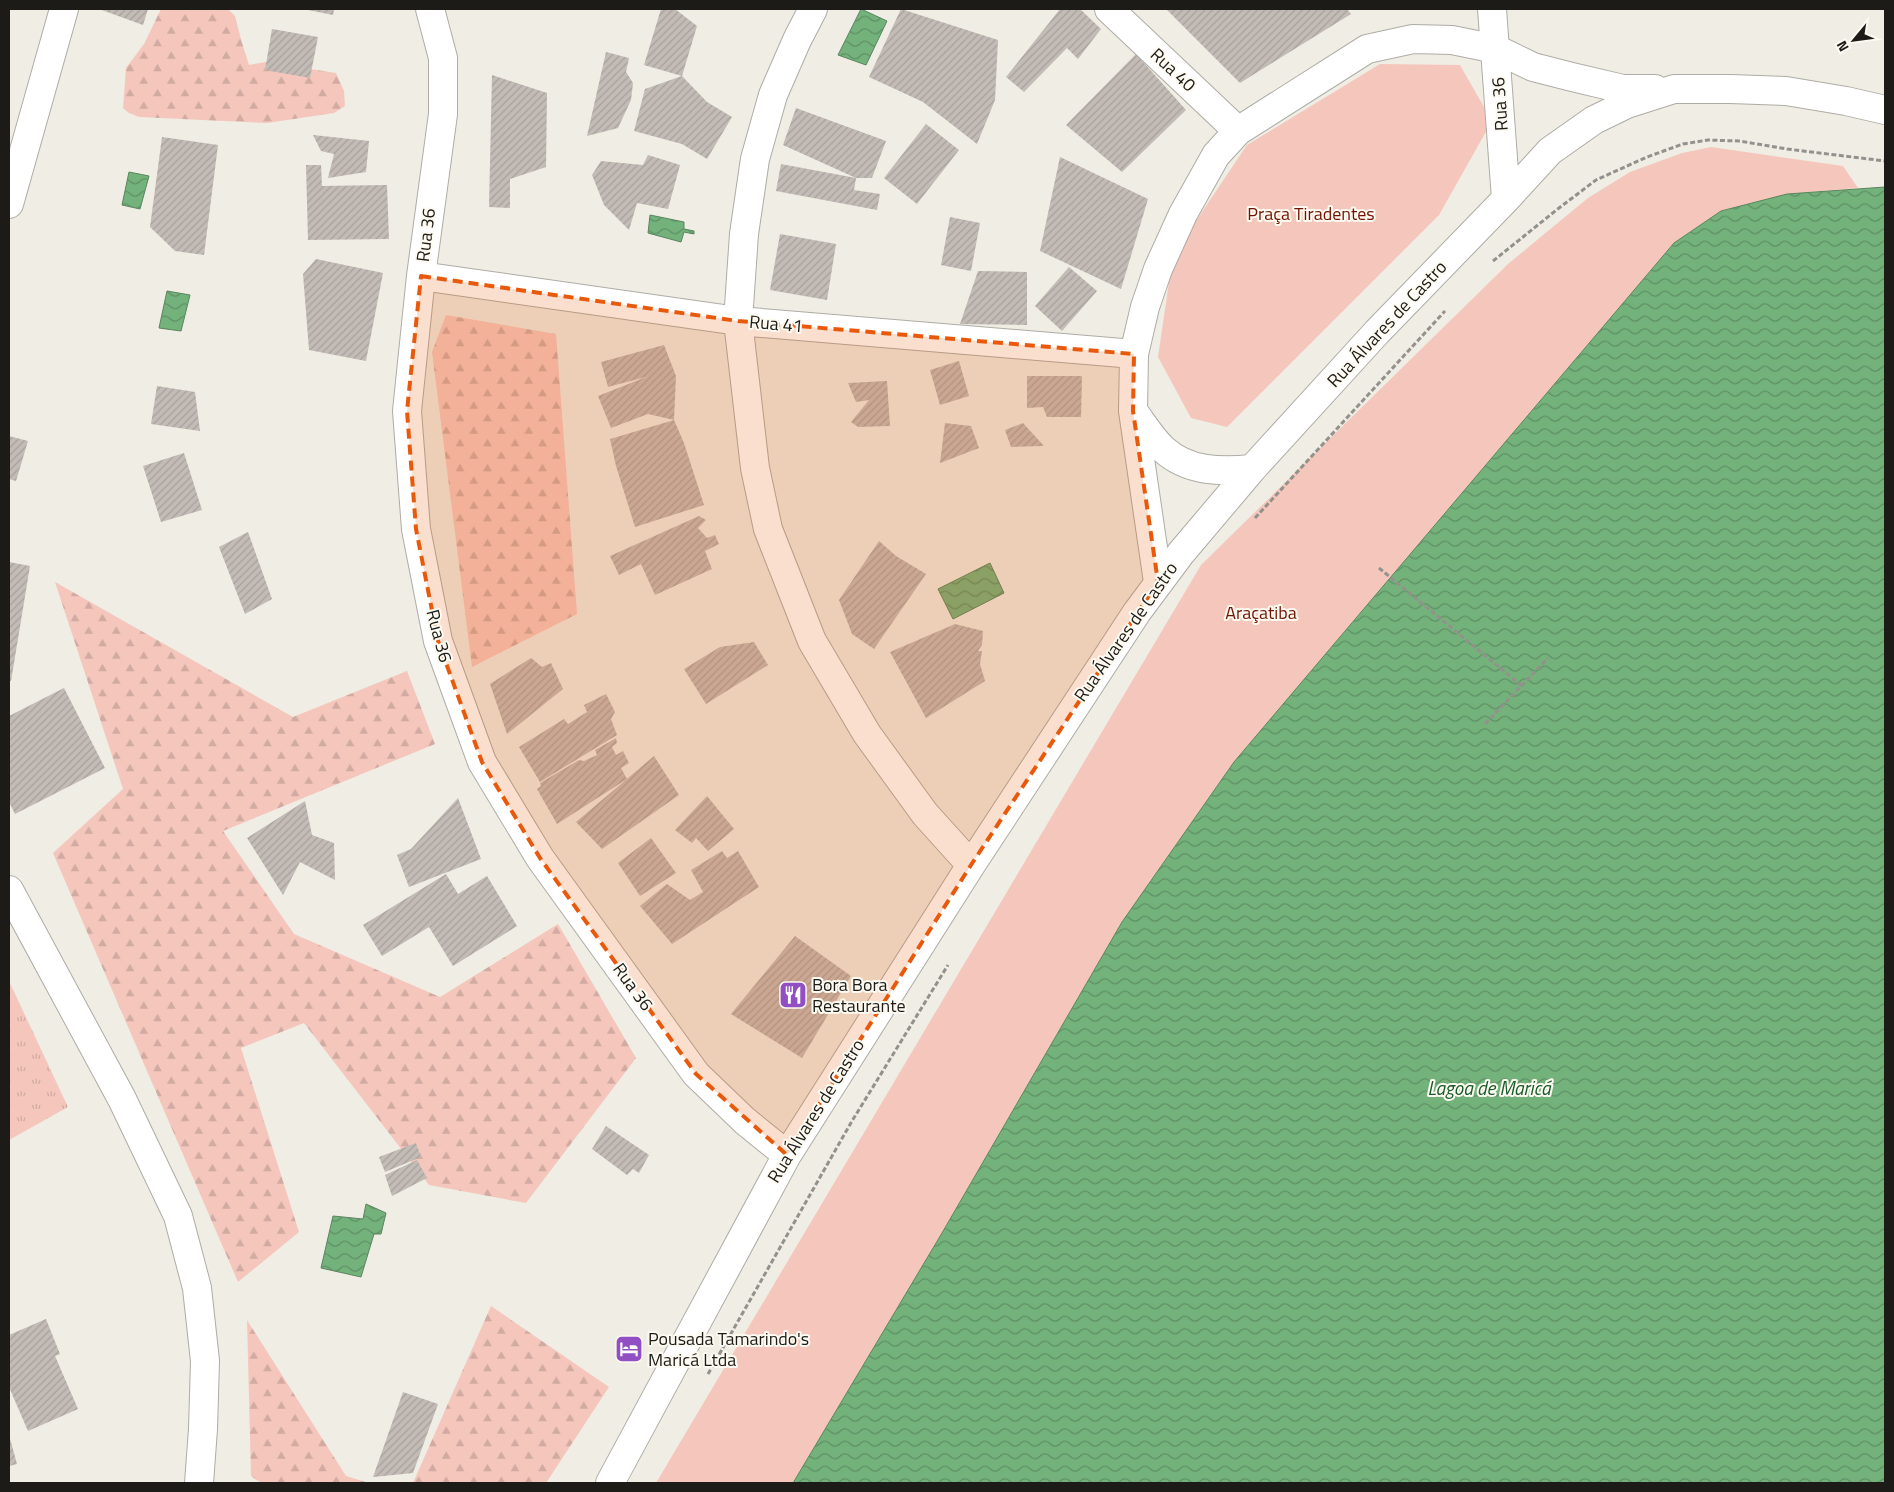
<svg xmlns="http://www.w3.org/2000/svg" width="1894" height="1492" font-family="'Titillium Web',sans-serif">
  <defs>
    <pattern id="grass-tufts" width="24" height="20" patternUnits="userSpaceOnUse" patternTransform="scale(1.25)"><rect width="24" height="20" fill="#f5c7bc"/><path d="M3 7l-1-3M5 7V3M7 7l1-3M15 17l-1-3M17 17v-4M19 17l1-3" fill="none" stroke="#d1aaa1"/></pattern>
    <pattern id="forest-firs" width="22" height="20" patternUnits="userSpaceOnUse" patternTransform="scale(1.25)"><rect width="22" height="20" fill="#f5c7bc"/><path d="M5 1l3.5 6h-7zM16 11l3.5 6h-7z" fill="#d1aaa1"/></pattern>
    <pattern id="water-waves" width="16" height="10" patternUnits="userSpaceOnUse" patternTransform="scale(1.25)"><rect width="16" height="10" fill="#74b27c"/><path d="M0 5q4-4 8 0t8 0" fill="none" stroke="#5e9065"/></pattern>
    <pattern id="building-hatch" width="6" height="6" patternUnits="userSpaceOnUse" patternTransform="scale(1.25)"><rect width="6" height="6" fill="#c3bbb5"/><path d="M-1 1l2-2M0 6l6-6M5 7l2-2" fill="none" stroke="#a7a09b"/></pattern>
  </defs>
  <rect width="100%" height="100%" fill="#efede4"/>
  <path fill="url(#grass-tufts)" d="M9 981 68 1107 9 1140Z"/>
  <path fill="url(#forest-firs)" d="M161 9H228L235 16 242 43 249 65 266 62 336 73 344 91 345 106 334 113 267 123 139 117 129 113 123 108 126 68 144 44Z
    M446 315 556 334 577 614 472 667 432 352Z
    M55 582 293 717 407 671 435 744 223 831 294 934 440 997 558 924 636 1058 526 1203 429 1185 304 1023 241 1048 299 1232 238 1282 53 853 123 789Z
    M491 1306 609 1387 546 1483H413Z
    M247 1320 346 1476 369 1483H261L251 1476Z"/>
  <path fill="#f5c7bc" d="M1380 64 1460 65 1492 121 1439 215 1227 427 1191 418 1158 357 1173 255 1247 145Z
    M1711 147 1843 166 1858 188 1787 194 1674 243 1234 762 1122 922 942 1233 793 1483H656L1201 565 1508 264 1588 198 1630 172 1682 153Z"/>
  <path fill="url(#water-waves)" stroke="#5a855e" d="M861 9 887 21 866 65 838 55Z
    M129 172 149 176 140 209 122 205Z
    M1885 187V1483H793L942 1233 1122 922 1234 762 1674 243 1721 211 1787 194Z
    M650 215 684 222V229L694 231V234L684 232 681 242 648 233Z
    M167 291 190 295 181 331 159 328Z
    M990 563 1004 593 953 619 938 589Z
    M366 1204 386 1213 381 1234H374L361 1277 321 1268 333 1216 363 1219Z"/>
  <path fill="url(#building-hatch)" d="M99 9H148L143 25Z
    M303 9H334L333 15Z
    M661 9H675L697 26 682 76 644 65Z
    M901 9 998 40 995 100 977 144 923 102 869 77Z
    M1060 9H1080L1101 29 1078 59 1067 48 1024 92 1006 77Z
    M1166 9H1347L1351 14 1240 83Z
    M272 29 318 37 310 78 265 70Z
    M606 52 629 58 626 72 633 83 631 100 618 128 587 136Z
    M1136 54 1186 110 1122 172 1066 125Z
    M492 75 547 93 546 167 510 179V208L489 207Z
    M682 76 707 102 732 117 707 159 682 144 634 131 645 89Z
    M796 108 886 141 872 178H856L783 145Z
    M926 124 959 150 917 204 884 178Z
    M313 135 369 141 366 172 328 178 334 154 321 151Z
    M162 137 218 145 204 255 175 251 150 227Z
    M648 155 680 165 668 209 637 203 629 230 604 205 592 175 601 161 643 165Z
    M1060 157 1148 199 1121 289 1040 251Z
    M781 164 856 178 854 190 880 194 877 210 776 191Z
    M306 165H321L322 186 387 185 389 239 308 240Z
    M950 217 980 223 971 271 941 265Z
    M780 234 836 244 827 300 770 290Z
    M316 259 383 273 366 361 309 350 303 274Z
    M1069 267 1097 291 1062 331 1035 306Z
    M978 271 1027 272V325L960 324Z
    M664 345 676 376 674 420 648 414 611 428 598 396 646 377 608 387 601 362Z
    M959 361 969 396 940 405 930 370Z
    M1027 376H1082L1081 417H1047L1043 407 1027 408Z
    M887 381 890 426 858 427 851 422 869 400 856 402 848 383Z
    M157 386 195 392 200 431 151 424Z
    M674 420 684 443 704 505 635 527 616 466 610 439Z
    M945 423 971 426 979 448 940 463Z
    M1023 423 1044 446 1011 447 1005 430Z
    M9 436 28 441 16 481 9 479Z
    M184 453 202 510 161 522 143 466Z
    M699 516 706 520 698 528 707 538 715 535 719 544 705 551 712 569 655 595 641 564 619 575 610 556Z
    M248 532 272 599 245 614 219 547Z
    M879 541 896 556 926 574 874 649 852 634 839 600Z
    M9 562 30 566 11 681H9Z
    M955 624 983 631 982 645 978 651H982L980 664 985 681 926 718 890 652Z
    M754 642 768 665 706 704 684 669 720 647Z
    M531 658 542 667 551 663 563 689 507 734 490 684Z
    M64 688 105 768 15 814 9 802V716Z
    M606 694 615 712 611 719 617 735 540 782 519 747 564 719 568 724 587 712 584 705Z
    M616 738 617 743 612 747 616 755 623 751 629 763 621 768 627 779 557 824 537 789 541 786 540 783 579 760 584 761 597 755 595 750Z
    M654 756 679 795 602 849 576 822Z
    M707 796 734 829 708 851 696 838 692 843 675 830Z
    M458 798 481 859 409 887 397 855 411 849Z
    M305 801 312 835 334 843 335 880 300 862 283 895 247 838Z
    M651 838 676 873 640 896 618 863Z
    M722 851 727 858 738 851 759 887 672 944 640 906 667 884 690 900 703 892 691 870Z
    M446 874 458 894 487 876 517 926 453 966 429 927 382 956 363 925Z
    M795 936 851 976 802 1058 731 1014Z
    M606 1126 649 1155 639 1173 633 1169 627 1175 592 1149Z
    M416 1143 421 1157 385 1172 379 1157Z
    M417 1160 427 1178 392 1196 385 1175Z
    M46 1319 60 1354 55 1356 78 1409 28 1431 9 1387V1335Z
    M403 1392 438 1404 413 1473 373 1477Z
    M9 1435 17 1464 9 1466Z"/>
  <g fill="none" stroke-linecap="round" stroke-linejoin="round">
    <defs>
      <path id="minor" d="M430 9 443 58V114L421 276 407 411 416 529 438 641 482 762 540 858 696 1074 745 1121 787 1155
        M813 9 797 40 773 95 755 159 744 234 738 321 755 468 768 529 812 641 867 734 925 814 971 865
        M1109 9 1238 131
        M1492 9 1506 199
        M9 204 64 9
        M421 276 738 321 1134 354
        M1134 412C1143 424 1152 439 1163 449 1188 472 1221 472 1252 469
        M1158 582 1133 411 1134 354 1145 307 1158 269 1183 214 1216 155 1238 131 1367 49 1413 39 1452 40 1496 49 1533 67 1572 77 1623 89H1655
        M9 890 122 1099 178 1216 197 1288 205 1361 203 1429 199 1483
        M610 1483 787 1155 971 865 1137 612 1181 553 1252 469 1377 332 1506 199 1550 151 1594 120 1627 104 1674 89H1730L1786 91 1846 101 1885 110"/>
    </defs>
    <use href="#minor" stroke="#aeaca4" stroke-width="30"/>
    <path stroke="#93918b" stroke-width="3" stroke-dasharray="5 2.5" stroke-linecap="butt" d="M1493 261 1559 208 1596 180 1647 157 1683 144 1708 140 1739 141 1787 149 1885 161
      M1255 518 1445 311
      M1379 568 1522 686
      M1485 724 1548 658
      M708 1374 852 1121 948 965"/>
    <use href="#minor" stroke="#fff" stroke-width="28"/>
  </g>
  <path fill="#e8590c" fill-opacity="0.2" stroke="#e8590c" stroke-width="4" stroke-dasharray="10 6" stroke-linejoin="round" d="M421 276 738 321 1134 354 1133 411 1158 582 971 865 787 1155 696 1074 540 858 482 762 438 641 416 529 407 411Z"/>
  <defs>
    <symbol id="restaurant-square" viewBox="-11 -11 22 22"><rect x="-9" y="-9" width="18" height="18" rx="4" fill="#924ec3" stroke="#fdfaf1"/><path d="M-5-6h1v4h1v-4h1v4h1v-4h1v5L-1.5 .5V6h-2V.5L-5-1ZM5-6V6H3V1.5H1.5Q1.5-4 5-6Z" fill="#fff"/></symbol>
    <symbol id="hotel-square" viewBox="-11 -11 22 22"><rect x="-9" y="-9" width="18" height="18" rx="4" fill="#924ec3" stroke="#fdfaf1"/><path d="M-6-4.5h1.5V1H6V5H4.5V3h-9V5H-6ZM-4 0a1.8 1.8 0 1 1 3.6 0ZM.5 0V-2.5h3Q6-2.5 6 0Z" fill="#fff"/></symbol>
  </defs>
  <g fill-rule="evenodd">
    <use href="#restaurant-square" x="777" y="979" width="32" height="32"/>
    <use href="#hotel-square" x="613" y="1333" width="32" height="32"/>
  </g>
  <g text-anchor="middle" stroke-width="4" stroke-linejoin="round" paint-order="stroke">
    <g font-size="18" fill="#1c1b18" stroke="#fdfaf1">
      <text transform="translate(1173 70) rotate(43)" y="6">Rua 40</text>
      <text transform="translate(1500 104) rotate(-94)" y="6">Rua 36</text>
      <text transform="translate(426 235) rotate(-83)" y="6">Rua 36</text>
      <text transform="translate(776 324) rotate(5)" y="6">Rua 41</text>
      <text transform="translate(1387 324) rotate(-47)" y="6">Rua Álvares de Castro</text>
      <text transform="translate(1126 632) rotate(-55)" y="6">Rua Álvares de Castro</text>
      <text transform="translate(439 636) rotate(75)" y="6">Rua 36</text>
      <text transform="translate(633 987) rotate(54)" y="6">Rua 36</text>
      <text transform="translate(816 1111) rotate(-58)" y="6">Rua Álvares de Castro</text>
    </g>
    <g font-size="18" fill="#711300" stroke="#fdfaf1">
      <text x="1311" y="220">Praça Tiradentes</text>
      <text x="1261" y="619">Araçatiba</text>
    </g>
    <g font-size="18" fill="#1c1b18" stroke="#fdfaf1" text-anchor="start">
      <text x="812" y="991">Bora Bora<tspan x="812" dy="21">Restaurante</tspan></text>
      <text x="648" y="1345">Pousada Tamarindo's<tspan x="648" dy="21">Maricá Ltda</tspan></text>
    </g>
    <g font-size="19" font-style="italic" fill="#175b28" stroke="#fdfaf1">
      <text x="1489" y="1095">Lagoa de Maricá</text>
    </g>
  </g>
  <rect width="1894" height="1492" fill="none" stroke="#1c1b18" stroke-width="20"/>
  <g transform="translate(1854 40) rotate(241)" stroke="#fdfaf1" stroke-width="4" paint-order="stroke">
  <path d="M0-4L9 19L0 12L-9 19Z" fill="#1c1b18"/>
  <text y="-8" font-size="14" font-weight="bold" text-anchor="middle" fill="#1c1b18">N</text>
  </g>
</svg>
